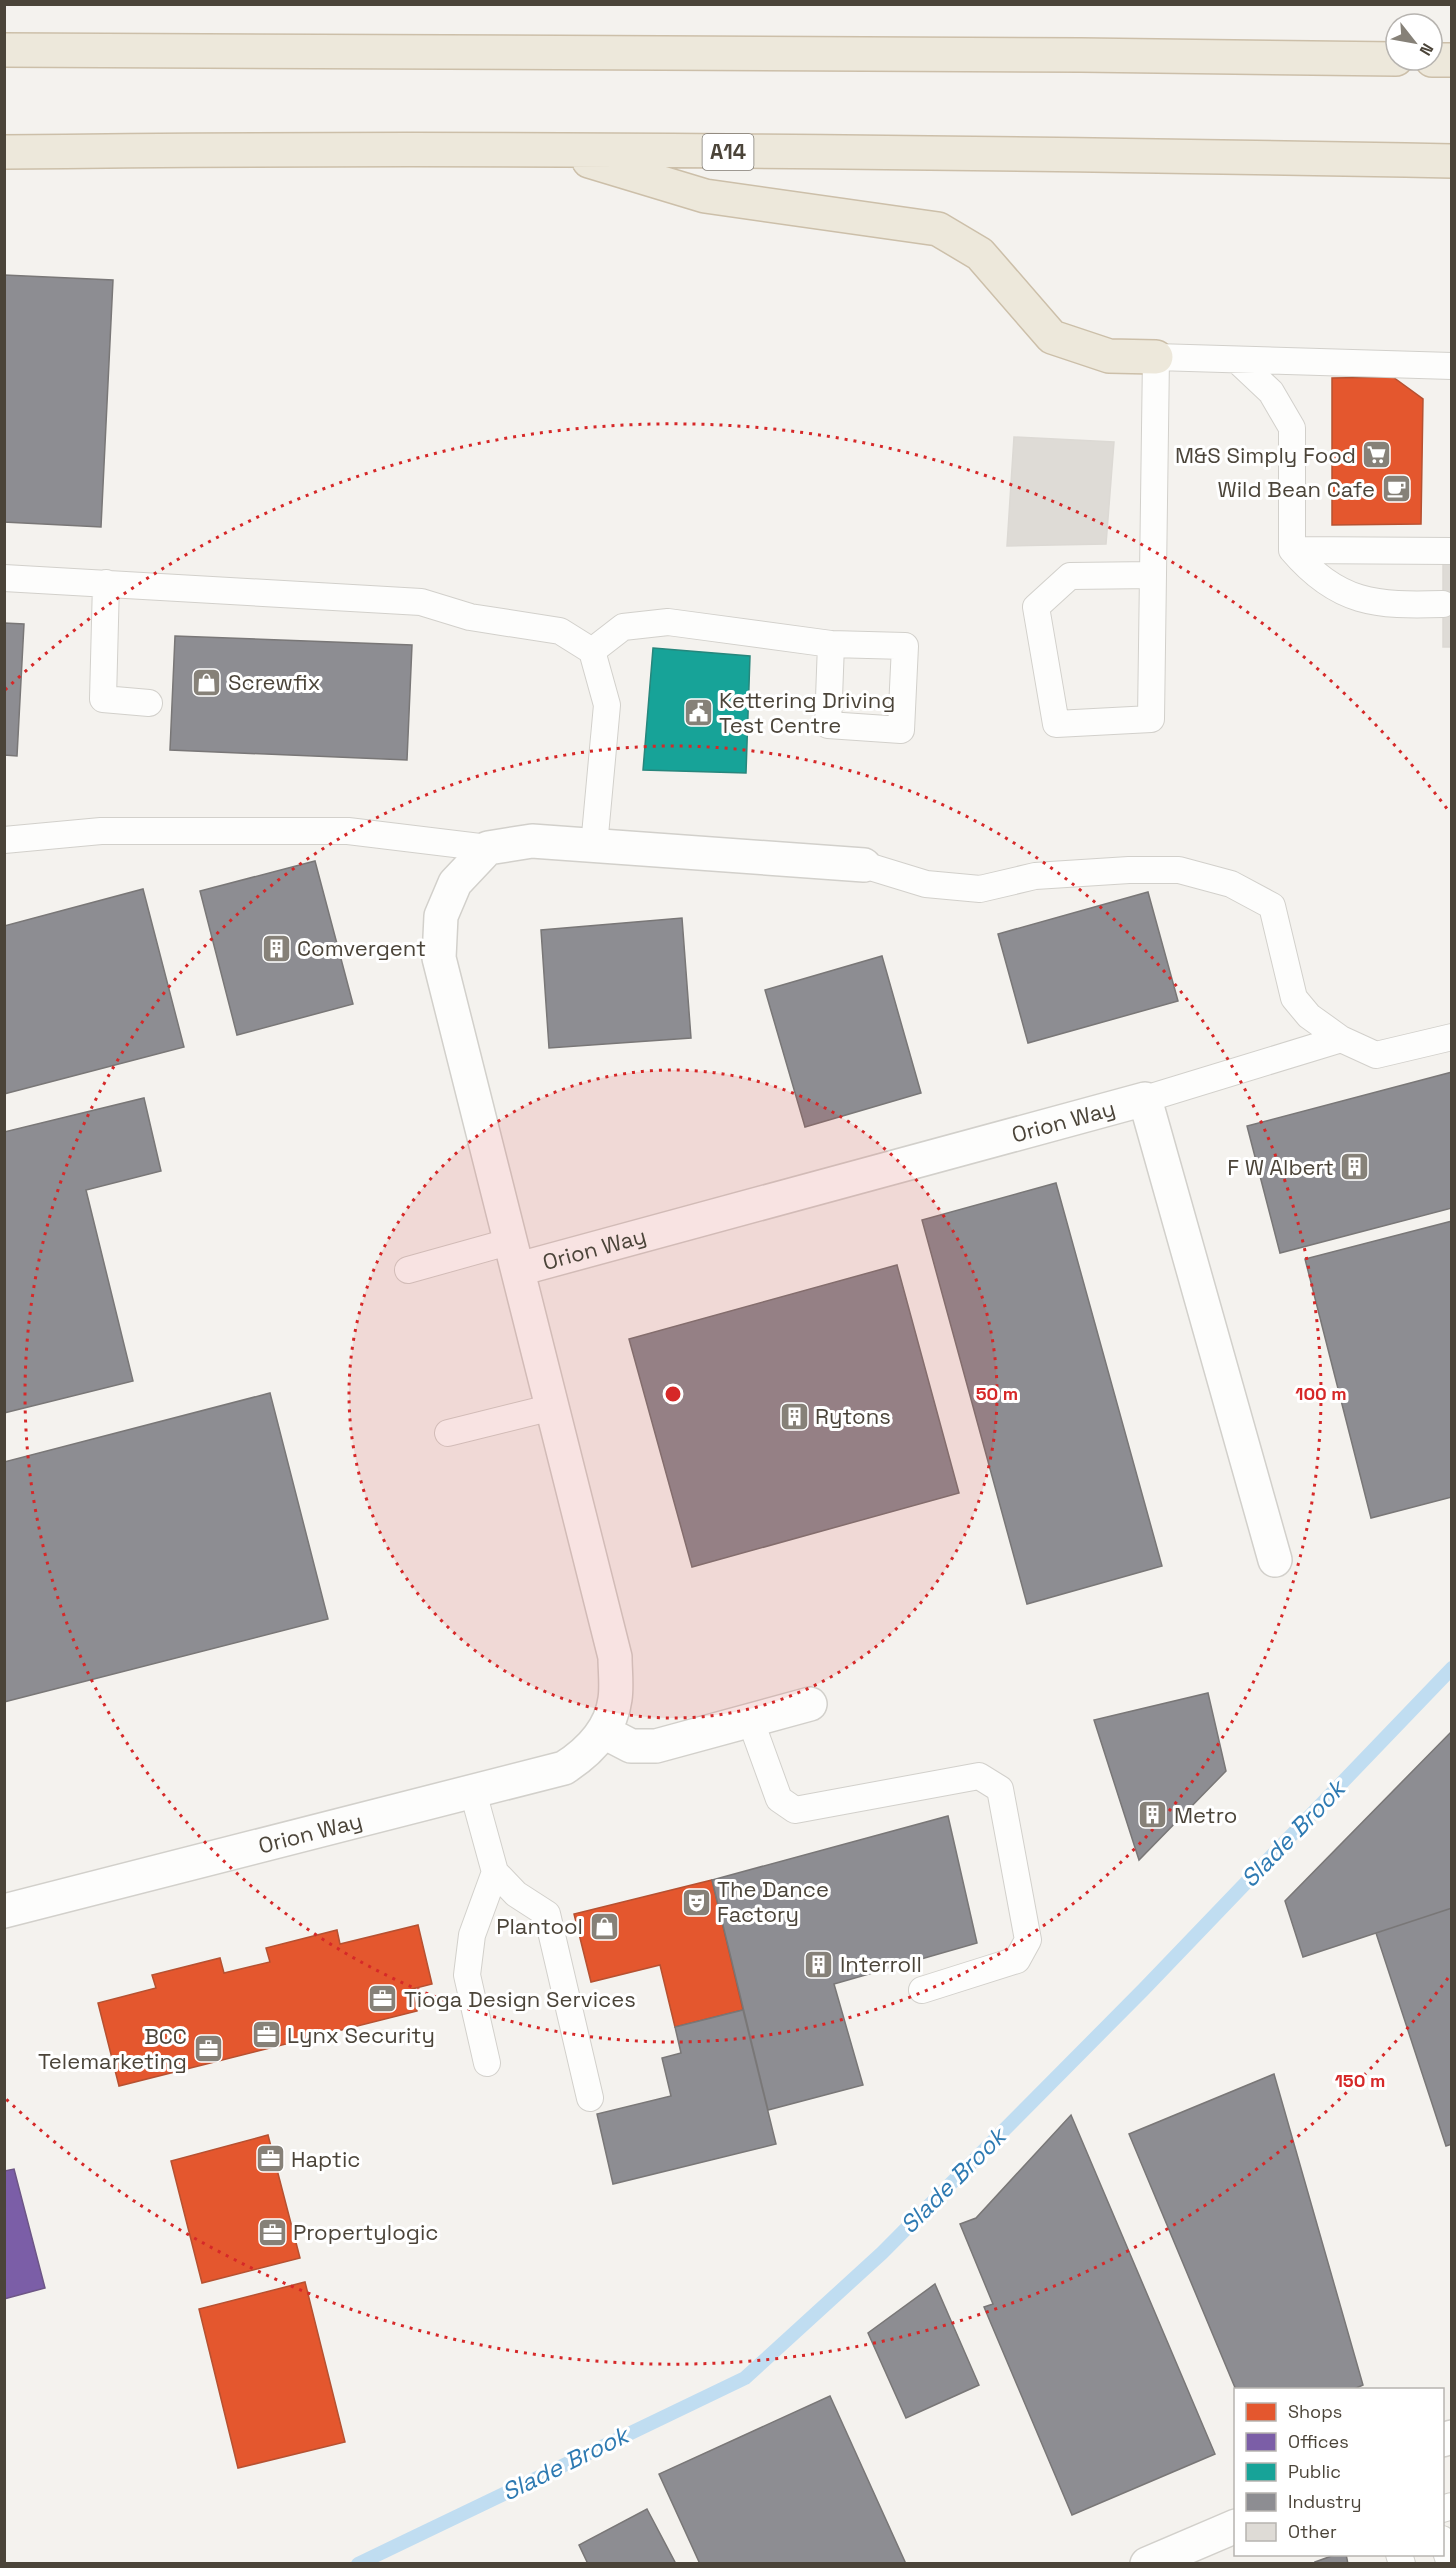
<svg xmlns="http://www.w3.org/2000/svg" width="1456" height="2568" font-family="'Space Grotesk',sans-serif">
  <rect width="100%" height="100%" fill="#f4f2ee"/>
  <path fill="#e4572e" stroke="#b65131" stroke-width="1.5" d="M1393 377 1423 399 1421 524 1332 525V378Z
    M712 1880 743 2010 675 2027 660 1965 591 1982 574 1914Z
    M418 1925 432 1984 412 1989 417 2011 119 2086 98 2003 156 1988 152 1975 220 1958 224 1973 270 1962 266 1948 337 1930 340 1944Z
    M268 2135 300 2258 202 2283 171 2161Z
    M305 2282 345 2442 238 2468 199 2309Z"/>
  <path fill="#7b5ea7" stroke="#6d5686" stroke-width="1.5" d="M14 2169 45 2288 4 2299V2171Z"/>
  <path fill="#17a398" stroke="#27867c" stroke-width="1.5" d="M653 648 750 656 746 773 643 770Z"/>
  <path fill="#8d8d92" stroke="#797777" stroke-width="1.5" d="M4 275 113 280 101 527 4 522Z
    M4 623 24 624 17 756 4 755Z
    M175 636 412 645 407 760 170 750Z
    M315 861 353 1004 237 1035 200 891Z
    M143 889 184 1047 4 1094V926Z
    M1148 892 1178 1001 1028 1043 998 934Z
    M682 918 691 1038 549 1048 541 930Z
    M882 956 921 1093 805 1127 765 990Z
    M1452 1072V1208L1280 1253 1247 1126Z
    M144 1098 161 1171 86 1190 133 1381 4 1413V1132Z
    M1056 1183 1162 1566 1027 1604 922 1220Z
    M1452 1221V1497L1371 1518 1305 1259Z
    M897 1265 959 1493 692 1567 629 1339Z
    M270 1393 328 1619 4 1702V1462Z
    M1208 1693 1226 1771 1139 1860 1094 1720Z
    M1452 1731V1908L1303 1957 1285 1901Z
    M948 1816 977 1943 834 1984 863 2085 768 2110 712 1880Z
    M1452 1908V2144L1446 2146 1376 1933Z
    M743 2010 776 2144 613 2184 597 2114 671 2096 662 2058 681 2053 675 2027Z
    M1274 2074 1363 2385 1352 2390H1236L1129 2134Z
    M1071 2115 1215 2454 1072 2515 984 2307 993 2304 960 2224 976 2218Z
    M935 2284 979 2385 906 2418 868 2333Z
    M830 2396 906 2564H700L659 2474Z
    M647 2509 676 2564H588L579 2545Z
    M1337 2554H1346L1348 2564H1316L1315 2562Z"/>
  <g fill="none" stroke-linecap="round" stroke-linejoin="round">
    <path stroke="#c0ddf1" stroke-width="14" d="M358 2564 745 2378 882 2253 1144 1989 1452 1668"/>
  </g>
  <path fill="#dedbd6" stroke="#dcd9d4" stroke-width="1.5" d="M1014 437 1114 442 1106 544 1007 546Z
    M1443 562H1452V647H1443Z"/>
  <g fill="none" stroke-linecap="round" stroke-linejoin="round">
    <defs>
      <path id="lane" d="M1237 360 1271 392 1292 428V550C1338 604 1376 606 1443 604
        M1292 550 1452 551
        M1153 575 1070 576 1036 607 1056 724 1151 719 1156 357 1452 366
        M4 578 421 602 470 617 560 631 592 651 607 705 594 846
        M106 583 103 699 149 703
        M592 651 623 627 668 622 831 644 905 646 901 730 828 725 831 644
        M4 840 101 831H348L488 848
        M864 865 926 884 980 889 1035 876 1129 870H1179L1231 884 1272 906 1294 998 1309 1016 1341 1039 1376 1055 1452 1037
        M1145 1099 1341 1039
        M408 1270 512 1241
        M448 1433 553 1407
        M750 1719 779 1799 795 1810 979 1776 1000 1789 1028 1940 1017 1960 922 1990
        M473 1792 495 1872 472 1935 467 1975 487 2063
        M495 1872 516 1894 547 1914 590 2098
        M1442 2509 1452 2506
        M1442 2539 1450 2564
        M1399 2554 1402 2564"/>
      <g id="street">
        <path id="s1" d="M519 1269 1145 1099 1275 1560"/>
        <path d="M604 1732 631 1746H656L810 1704"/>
        <path id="s2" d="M4 1911 564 1768C589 1752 611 1730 615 1699 617 1686 615 1670 615 1657L439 958 441 916 455 883 488 848 532 841 864 865"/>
        <path d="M1442 2440 1452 2437"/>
        <path d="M1147 2564 1236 2526"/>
      </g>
      <path id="highway" d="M4 50 1081 55 1396 59
        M1432 60H1452
        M4 152C487 146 969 152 1452 161
        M589 161 705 196 938 229 980 254 1052 337 1109 356 1156 357"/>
    </defs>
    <use href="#lane" stroke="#d2d0cb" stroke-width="28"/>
    <use href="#street" stroke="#d2d0cb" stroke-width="36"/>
    <use href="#highway" stroke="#ccbfa9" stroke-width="36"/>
    <use href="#lane" stroke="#fdfdfc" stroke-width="26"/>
    <use href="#street" stroke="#fdfdfc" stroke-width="33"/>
    <use href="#highway" stroke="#ede8db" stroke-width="33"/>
  </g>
  <circle cx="673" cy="1394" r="324" fill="#d62828" fill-opacity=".12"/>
  <g fill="none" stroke="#d62828" stroke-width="3" stroke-dasharray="3 6">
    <circle cx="673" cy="1394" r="324"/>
    <circle cx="673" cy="1394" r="648"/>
    <path d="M1448 1978A971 971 0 0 1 5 2098M5 690A971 971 0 0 1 1448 810"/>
  </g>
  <defs>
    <symbol id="supermarket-square" viewBox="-11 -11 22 22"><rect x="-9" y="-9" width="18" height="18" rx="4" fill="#868178" stroke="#fff"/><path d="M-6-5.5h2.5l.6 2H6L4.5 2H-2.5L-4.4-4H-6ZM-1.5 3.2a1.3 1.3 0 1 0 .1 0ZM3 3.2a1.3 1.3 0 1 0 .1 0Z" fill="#fff"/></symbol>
    <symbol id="cafe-square" viewBox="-11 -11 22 22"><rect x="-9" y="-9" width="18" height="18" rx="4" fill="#868178" stroke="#fff"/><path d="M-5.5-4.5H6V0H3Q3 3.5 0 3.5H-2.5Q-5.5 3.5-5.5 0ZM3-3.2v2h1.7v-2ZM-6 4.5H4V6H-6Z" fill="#fff"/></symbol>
    <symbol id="shop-square" viewBox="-11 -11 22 22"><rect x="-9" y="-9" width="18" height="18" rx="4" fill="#868178" stroke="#fff"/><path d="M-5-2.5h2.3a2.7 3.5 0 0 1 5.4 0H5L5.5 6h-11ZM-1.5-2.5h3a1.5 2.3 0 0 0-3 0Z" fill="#fff"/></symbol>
    <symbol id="civic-square" viewBox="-11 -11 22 22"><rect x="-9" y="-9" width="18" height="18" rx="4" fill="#868178" stroke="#fff"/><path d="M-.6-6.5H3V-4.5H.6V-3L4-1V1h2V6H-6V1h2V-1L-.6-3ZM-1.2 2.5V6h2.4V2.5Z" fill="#fff"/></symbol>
    <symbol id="building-square" viewBox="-11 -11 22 22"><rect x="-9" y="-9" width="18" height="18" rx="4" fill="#868178" stroke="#fff"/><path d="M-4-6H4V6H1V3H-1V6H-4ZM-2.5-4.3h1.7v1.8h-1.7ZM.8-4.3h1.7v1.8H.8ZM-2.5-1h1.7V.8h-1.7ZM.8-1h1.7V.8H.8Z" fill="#fff"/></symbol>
    <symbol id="theatre-square" viewBox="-11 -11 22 22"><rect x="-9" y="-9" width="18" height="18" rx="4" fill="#868178" stroke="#fff"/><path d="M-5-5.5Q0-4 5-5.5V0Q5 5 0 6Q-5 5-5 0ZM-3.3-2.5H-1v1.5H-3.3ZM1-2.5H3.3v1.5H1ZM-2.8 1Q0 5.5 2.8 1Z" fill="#fff"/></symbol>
    <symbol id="office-square" viewBox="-11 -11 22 22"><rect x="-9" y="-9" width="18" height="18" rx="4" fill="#868178" stroke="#fff"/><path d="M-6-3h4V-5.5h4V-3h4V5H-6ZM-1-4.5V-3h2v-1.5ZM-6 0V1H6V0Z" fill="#fff"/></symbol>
  </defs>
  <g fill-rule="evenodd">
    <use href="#supermarket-square" x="1360" y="438" width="33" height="33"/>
    <use href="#cafe-square" x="1380" y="472" width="33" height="33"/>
    <use href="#shop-square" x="190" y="666" width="33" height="33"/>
    <use href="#civic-square" x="682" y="696" width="33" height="33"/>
    <use href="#building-square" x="260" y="932" width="33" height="33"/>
    <use href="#building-square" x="1338" y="1150" width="33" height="33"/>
    <use href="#building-square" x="778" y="1400" width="33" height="33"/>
    <use href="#building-square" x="1136" y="1798" width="33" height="33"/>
    <use href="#theatre-square" x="680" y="1886" width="33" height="33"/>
    <use href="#shop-square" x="588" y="1910" width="33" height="33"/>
    <use href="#building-square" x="802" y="1948" width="33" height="33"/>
    <use href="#office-square" x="366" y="1982" width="33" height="33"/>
    <use href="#office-square" x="250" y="2018" width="33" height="33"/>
    <use href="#office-square" x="192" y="2032" width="33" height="33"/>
    <use href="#office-square" x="254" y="2142" width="33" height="33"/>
    <use href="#office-square" x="256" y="2216" width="33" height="33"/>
  </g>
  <g text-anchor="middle" stroke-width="6" stroke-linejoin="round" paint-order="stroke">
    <rect fill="#fff" stroke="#817c74" stroke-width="1.5" x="702.5" y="134" width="51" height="36" rx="4.5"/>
    <g font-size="21" font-weight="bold" fill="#4b4439">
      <text x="728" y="159">A14</text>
    </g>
    <g font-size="22" fill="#4b4439" stroke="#fff" text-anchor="start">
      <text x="1356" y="463" text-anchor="end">M&amp;S Simply Food</text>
      <text x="1375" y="497" text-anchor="end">Wild Bean Cafe</text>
      <text x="228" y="690">Screwfix</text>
      <text x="719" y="708">Kettering Driving<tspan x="719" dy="25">Test Centre</tspan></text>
      <text x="297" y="956">Comvergent</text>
      <text x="1334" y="1175" text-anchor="end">F W Albert</text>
      <text x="815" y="1424">Rytons</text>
      <text x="1174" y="1823">Metro</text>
      <text x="717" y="1897">The Dance<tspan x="717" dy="25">Factory</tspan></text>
      <text x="583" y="1934" text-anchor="end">Plantool</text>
      <text x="840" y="1972">Interroll</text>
      <text x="404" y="2007">Tioga Design Services</text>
      <text x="287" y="2043">Lynx Security</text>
      <text x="187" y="2044" text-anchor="end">BCC<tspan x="187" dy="25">Telemarketing</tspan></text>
      <text x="291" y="2167">Haptic</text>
      <text x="293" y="2240">Propertylogic</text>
    </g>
    <g font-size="22" fill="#4b4439" stroke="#fff">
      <text dy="8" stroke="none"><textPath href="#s1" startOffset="564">Orion Way</textPath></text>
      <text dy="8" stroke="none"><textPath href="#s1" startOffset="78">Orion Way</textPath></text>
      <text dy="8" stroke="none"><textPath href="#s2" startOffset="316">Orion Way</textPath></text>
    </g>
    <g font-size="24" font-style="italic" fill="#2e7ab2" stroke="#fff">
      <text transform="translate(1293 1834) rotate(-46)" y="8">Slade Brook</text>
      <text transform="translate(953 2181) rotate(-45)" y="8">Slade Brook</text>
      <text transform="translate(565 2464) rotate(-26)" y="8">Slade Brook</text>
    </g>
  </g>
  <circle cx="673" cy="1394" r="9" fill="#d62828" stroke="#fff" stroke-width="3"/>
  <g font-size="18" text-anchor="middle" font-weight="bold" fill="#d62828" stroke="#fff" stroke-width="6" stroke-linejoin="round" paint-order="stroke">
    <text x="997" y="1400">50 m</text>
    <text x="1321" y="1400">100 m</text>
    <text x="1360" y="2087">150 m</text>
  </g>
  <rect width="1456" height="2568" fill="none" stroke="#4b4439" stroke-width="12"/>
  <rect x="1234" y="2388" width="210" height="168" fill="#ffffff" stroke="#b7b4b0" stroke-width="1.5"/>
  <rect x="1246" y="2403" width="30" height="18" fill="#e4572e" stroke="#b7b4b0" stroke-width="1.5"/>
  <text x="1288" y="2418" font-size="18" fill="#4b4439">Shops</text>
  <rect x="1246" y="2433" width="30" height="18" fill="#7b5ea7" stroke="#b7b4b0" stroke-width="1.5"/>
  <text x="1288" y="2448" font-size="18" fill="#4b4439">Offices</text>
  <rect x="1246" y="2463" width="30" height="18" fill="#17a398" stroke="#b7b4b0" stroke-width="1.5"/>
  <text x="1288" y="2478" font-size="18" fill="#4b4439">Public</text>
  <rect x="1246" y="2493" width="30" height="18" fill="#8d8d92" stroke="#b7b4b0" stroke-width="1.5"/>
  <text x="1288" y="2508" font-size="18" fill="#4b4439">Industry</text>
  <rect x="1246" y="2523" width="30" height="18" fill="#dedbd6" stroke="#b7b4b0" stroke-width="1.5"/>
  <text x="1288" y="2538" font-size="18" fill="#4b4439">Other</text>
  <g transform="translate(1414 42) rotate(121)"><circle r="28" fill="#ffffff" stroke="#b7b4b0" stroke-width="1.5"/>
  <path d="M0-4.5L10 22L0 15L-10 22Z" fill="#868178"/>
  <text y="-9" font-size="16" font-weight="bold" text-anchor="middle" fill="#4b4439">N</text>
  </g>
</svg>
